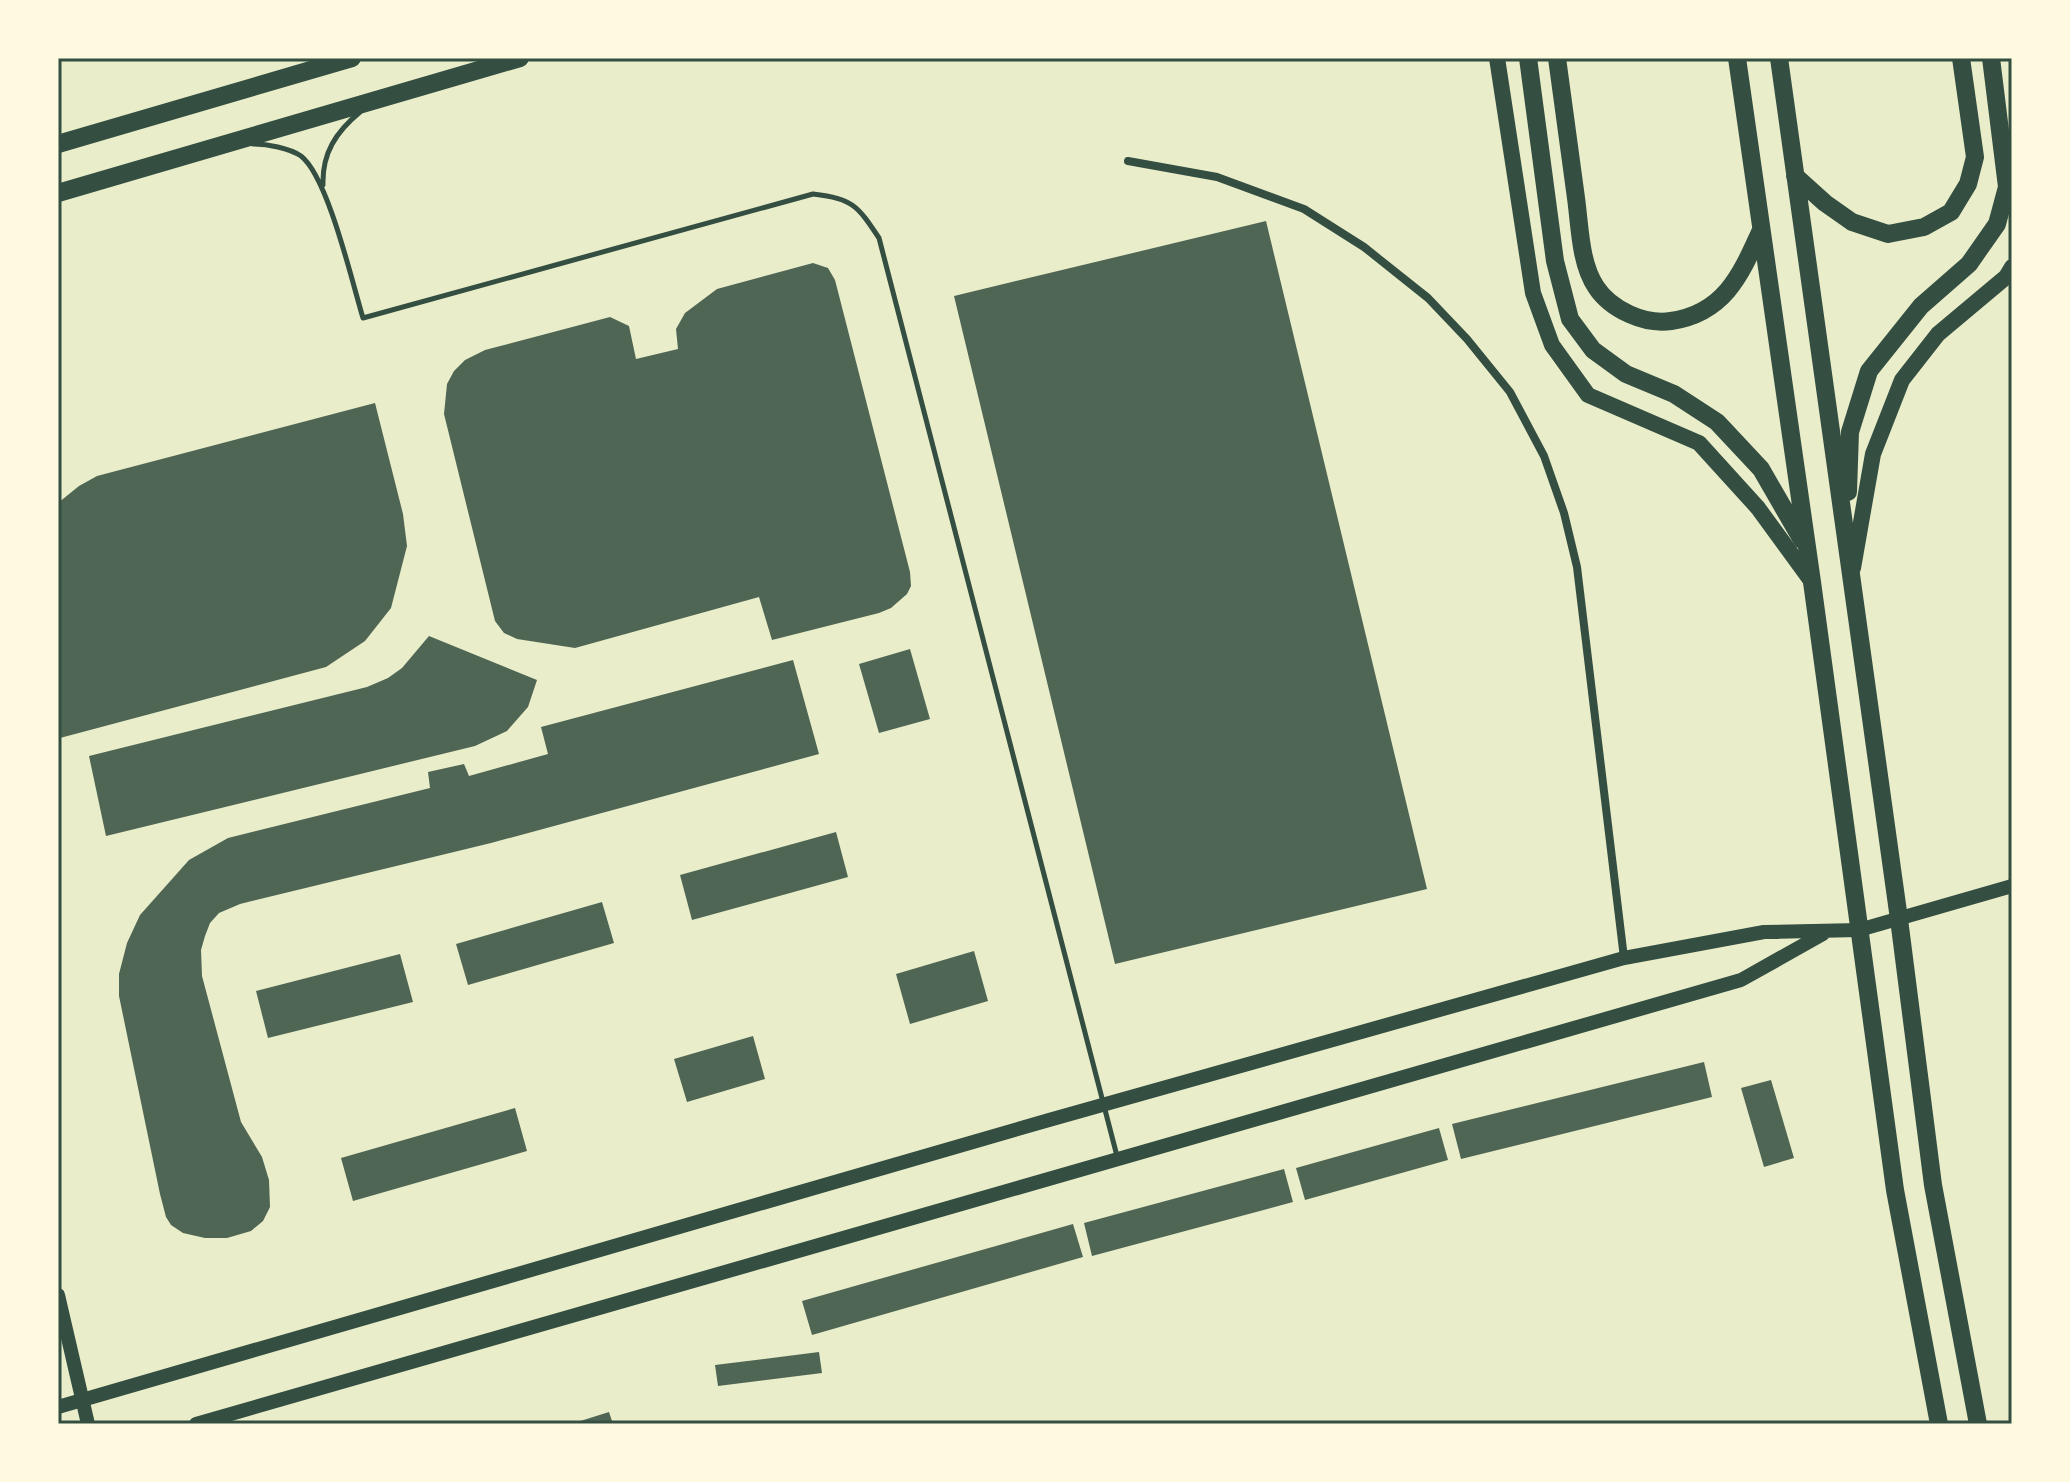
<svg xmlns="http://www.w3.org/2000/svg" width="2070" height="1482" font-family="Overpass,sans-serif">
  <rect width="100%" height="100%" fill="#e9edc9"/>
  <path fill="#4f6655" d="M1266 221 1427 889 1115 964 954 296Z
    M813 263 828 268 835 280 910 572 911 586 907 594 891 608 879 613 772 640 759 597 575 648 517 639 504 633 495 621 444 414 447 384 454 371 465 360 485 350 610 317 629 326 636 359 678 349 676 329 685 313 717 289Z
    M375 403 403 514 407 546 391 608 365 641 326 667 60 738 58 729V503L79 486 97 476Z
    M429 636 537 680 528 707 507 731 475 746 106 836 89 756 367 687 388 678 402 668Z
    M910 649 930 719 879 733 859 664Z
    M793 660 819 754 491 843 240 904 219 913 210 923 205 936 201 950 202 976 241 1122 262 1157 269 1180 270 1207 263 1221 251 1231 227 1238H205L183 1233 171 1225 166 1217 160 1194 119 996V974L127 943 140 915 189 860 228 838 430 788 428 772 464 764 469 776 548 754 541 727Z
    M836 832 848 877 692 920 680 875Z
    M602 902 614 943 468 985 456 944Z
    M974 951 988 1001 910 1024 896 974Z
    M400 954 413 1002 268 1038 256 991Z
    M753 1036 765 1079 687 1102 674 1059Z
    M1704 1062 1712 1097 1461 1159 1452 1124Z
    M1771 1080 1794 1158 1764 1167 1741 1088Z
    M515 1108 527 1151 353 1201 341 1158Z
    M1439 1128 1448 1160 1305 1200 1296 1168Z
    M1284 1169 1293 1202 1092 1256 1084 1223Z
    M1073 1224 1083 1257 812 1335 802 1301Z
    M819 1352 822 1373 718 1386 715 1365Z
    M609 1412 613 1424H574V1423Z"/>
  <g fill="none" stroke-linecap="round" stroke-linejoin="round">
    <path stroke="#344e41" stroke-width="5" d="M253 144C267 144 289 148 301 156 328 177 352 282 363 318L813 194C853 199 857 205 879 238L1117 1156
      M323 185C322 153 336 132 360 112"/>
    <path stroke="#344e41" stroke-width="8" d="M1128 161 1217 177 1304 209 1364 247 1428 298 1467 339 1510 392 1544 456 1564 513 1577 567 1624 958"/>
    <path stroke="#344e41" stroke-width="14" d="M58 1407 1049 1120 1624 958 1764 932 1859 930 2012 886
      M196 1424C711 1275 1226 1129 1741 980L1823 934"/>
    <path stroke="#344e41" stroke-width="14" d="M58 1295 88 1424"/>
    <path stroke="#344e41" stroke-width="16" d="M1497 58 1533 293 1552 345 1588 395 1699 443 1758 508 1812 582
      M1853 568 1873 454 1902 380 1938 334 2006 277 2012 267"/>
    <path stroke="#344e41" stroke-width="18" d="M1528 58 1555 261 1570 319 1593 350 1626 374 1674 394 1717 422 1761 469 1802 540
      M1557 58C1563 105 1570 151 1576 198 1580 227 1580 263 1596 287 1611 310 1645 325 1671 321 1725 313 1741 274 1761 230
      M1737 58 1812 582 1895 1190 1939 1424
      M1779 58 1899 919 1933 1185 1978 1424
      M58 144 352 58
      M1795 176 1825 203 1852 222 1888 234 1924 227 1951 212 1968 184 1975 157 1961 58
      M58 193 520 58
      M1848 492 1850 432 1869 371 1921 306 1969 264 1997 224 2007 187 1991 58"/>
  </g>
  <rect width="2070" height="1482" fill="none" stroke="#fefae0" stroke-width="120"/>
  <rect x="60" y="60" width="1950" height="1362" fill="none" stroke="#344e41" stroke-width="3"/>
</svg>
